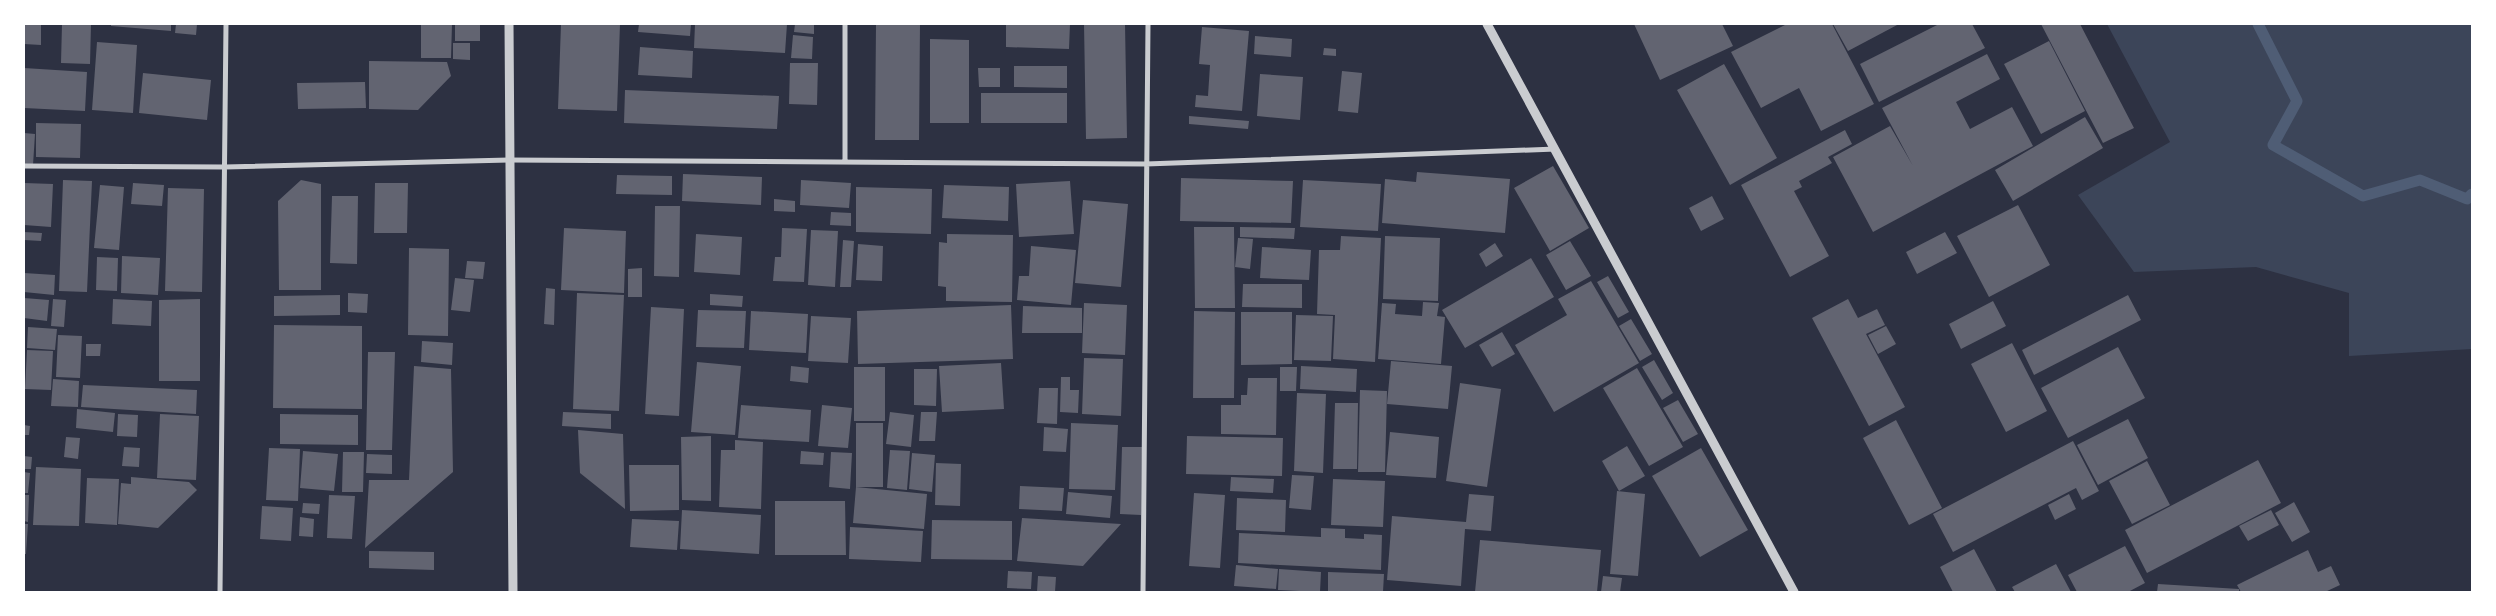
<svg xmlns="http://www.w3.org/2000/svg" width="2496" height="616" font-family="'Fira Sans Condensed',sans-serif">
  <rect width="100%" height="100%" fill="#2d3142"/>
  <path fill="#3c4559" d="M2107 24H2472V349L2349 356V293L2256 267 2134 272 2078 195 2170 142Z"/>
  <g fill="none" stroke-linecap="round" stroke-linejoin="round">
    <path stroke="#4f5d75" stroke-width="11" d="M2258 24 2297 101 2273 145 2363 196 2420 180 2467 199 2472 194"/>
  </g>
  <path fill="#626471" d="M24 24H41V45L24 44Z
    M62 24H91L90 64 61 63Z
    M111 24H171V31L111 26Z
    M176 24H197L196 35 175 33Z
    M421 24H452L451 58H421Z
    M455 24H480V41H455Z
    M561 24H620L617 111 558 109Z
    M639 24H691L690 36 638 32Z
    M695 24H787L785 53 694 48Z
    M795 24H814V34L794 32Z
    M876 24H920L919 140H875Z
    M1006 24H1070L1069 49 1006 47Z
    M1084 24H1125L1127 138 1086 139Z
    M1634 24H1722L1733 46 1660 80Z
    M1787 24H1832L1874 104 1821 131 1799 88 1761 108 1731 52Z
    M1833 24H1899L1848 51Z
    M1939 24H1972L1985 48 1879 102 1860 64Z
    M2041 24H2080L2134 128 2103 143Z
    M1202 27 1249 31 1242 111 1195 107 1196 95 1208 96 1210 65 1199 64Z
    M793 35 813 37 812 59 791 58Z
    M1255 36 1292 39 1291 57 1254 54Z
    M930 39 969 40V123H930Z
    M2049 41 2085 111 2041 134 2004 64Z
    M97 42 137 45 133 113 92 110Z
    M453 43H470V60L453 59Z
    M640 47 693 51 692 78 638 75Z
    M1324 48 1336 49V56L1323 55Z
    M1987 54 2000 79 1956 102 1970 129 2012 107 2033 146 1873 232 1833 157 1890 126 1913 166 1882 108Z
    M369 61 447 62 451 76 418 110 369 109Z
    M790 63H818L817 105 789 104Z
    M1724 64 1777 158 1730 185 1677 90Z
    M1014 66H1067V88L1014 87Z
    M24 68 87 72 85 111 24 108Z
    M978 68H1000V87H979Z
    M1342 71 1362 73 1358 113 1338 111Z
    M143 73 211 80 207 120 139 113Z
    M1260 74 1303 77 1300 120 1257 116Z
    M365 82 366 108 298 109 297 83Z
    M625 90 779 96 777 129 624 123Z
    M981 93H1067V123H981Z
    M1189 116 1249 121 1248 129 1189 124Z
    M2085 117 2103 148 2013 201 1995 170Z
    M36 123 81 124 80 158 36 157Z
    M1845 130 1852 144 1828 157 1832 163 1799 181 1802 187 1794 191 1829 256 1790 277 1741 185Z
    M24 133 35 134 33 165 24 164Z
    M1553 166 1589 228 1550 251 1514 188Z
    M1417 172 1510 179 1505 233 1382 223 1385 179 1416 182Z
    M683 174 762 177 761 205 682 201Z
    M617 175 672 176V195L616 194Z
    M1181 178 1293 181 1291 223 1180 221Z
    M63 180 92 181 87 292 59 291Z
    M301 180 321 184V290H279L278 201Z
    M801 180 851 183 849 208 800 205Z
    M1303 180 1381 184 1378 231 1300 227Z
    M1070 181 1074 234 1019 237 1016 184Z
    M24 183 53 184 51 227 24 225Z
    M133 183 164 185 162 206 131 204Z
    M375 183H408L407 233H374Z
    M100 185 124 187 119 250 94 248Z
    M944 185 1009 187 1008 221 942 218Z
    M856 187 932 189 931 234 856 232Z
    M168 188 204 189 202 292 165 291Z
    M332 196H358L357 264 330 263Z
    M1712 196 1724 219 1701 231 1689 208Z
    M774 199 795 201V212L774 211Z
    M1083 200 1128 204 1121 287 1075 283Z
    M2018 205 2050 265 1989 297 1957 236Z
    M655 206H680L679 277 654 276Z
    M831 212 851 213V226L830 225Z
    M1194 227H1234L1235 308H1195Z
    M1240 227 1295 228 1294 239 1240 237Z
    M564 228 626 231 624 293 561 290Z
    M782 228 807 229 804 282 773 281 775 257H781Z
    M811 230 838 231 835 287 808 285Z
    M24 232 42 233 41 241 24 240Z
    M1945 232 1957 253 1917 274 1906 252Z
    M696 234 742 237 740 275 694 272Z
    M947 234 1013 235 1012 302 946 301V287L938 286 939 242 947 243Z
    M1341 236 1381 238 1375 362 1333 359 1335 315 1317 314 1319 250H1340Z
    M1385 236 1440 238 1438 301 1383 299Z
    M1238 238 1253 239 1250 269 1235 267Z
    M843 240 854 241 851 287H840Z
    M1570 241 1591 276 1566 290 1546 255Z
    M1495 243 1503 256 1486 267 1479 254Z
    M858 244 883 246 882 281 856 280Z
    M1031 246 1076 250 1071 305 1017 300 1019 276H1029Z
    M1262 247 1311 250 1309 280 1260 278Z
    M409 248 449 249 448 336 408 335Z
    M122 256 160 258 158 295 121 293Z
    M97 257 118 258 117 291 96 290Z
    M1531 258 1554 297 1465 348 1442 310Z
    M467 261 485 262 483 279 465 278Z
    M642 268V297H628V269Z
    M24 273 55 275 54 295 24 292Z
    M1608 276 1629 312 1618 318 1597 282Z
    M455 278 474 280 470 312 451 310Z
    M1591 281 1639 363 1554 412 1515 345 1567 315 1558 299Z
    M1243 284H1302V308L1242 307Z
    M546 288 555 289 554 325 544 324Z
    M348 293 368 294 367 313 348 312Z
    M577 293 624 295 619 411 573 409Z
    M710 294 743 296 742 307 710 305Z
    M340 295V315L274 316V296Z
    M2128 295 2141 320 2034 375 2022 350Z
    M24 298 49 300 47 321 24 318Z
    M53 299 66 300 64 327 51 326Z
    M113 299 152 301 151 326 112 324Z
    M200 299V381H159V300Z
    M1848 299 1858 318 1877 309 1885 325 1866 334 1905 407 1869 426 1812 318Z
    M1993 301 2006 326 1961 349 1949 324Z
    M1423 302 1439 303 1437 316 1445 317 1441 364 1378 359 1382 303 1396 304 1395 314 1422 316Z
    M1084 303 1127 305 1125 355 1082 353Z
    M1011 305 1013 359 858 364 857 311Z
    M1023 306 1082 308V333H1022Z
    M651 307 684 309 679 416 645 414Z
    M698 310 746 311 744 348 696 347Z
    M751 311 808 314 806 353 749 350Z
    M1194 311 1235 312 1234 398H1193Z
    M1241 312H1292V364L1241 365Z
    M1296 315 1333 316 1331 361 1294 360Z
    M811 316 851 318 848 363 808 361Z
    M1631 319 1652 354 1640 361 1619 326Z
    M274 325 362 326V409L273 408Z
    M1886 326 1896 344 1878 354 1868 335Z
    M28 327 57 329 55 350 27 348Z
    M1502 332 1515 354 1492 367 1479 345Z
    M58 335 82 336 80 378 56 377Z
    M422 341 453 343 452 365 421 362Z
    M2012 343 2047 411 2006 432 1971 364Z
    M86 344H101L100 356H86Z
    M2118 347 2145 398 2068 438 2041 388Z
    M27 350 53 351 51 390 25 389Z
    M368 352H395L392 450H366Z
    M1084 358 1123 359 1121 416 1082 414Z
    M1654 360 1673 393 1662 400 1642 367Z
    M1391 361 1452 366 1448 409 1387 404Z
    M697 362 741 366 735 435 691 432Z
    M1001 363 1004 409 942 412 939 366Z
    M414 366 451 369 453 472 365 548 369 480H409Z
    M791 366 809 368 808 383 790 381Z
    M1301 366 1357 369 1356 392 1300 389Z
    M854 367H885V421H854Z
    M1280 367H1297L1296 391H1280Z
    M1637 368 1683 447 1649 466 1603 388Z
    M914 369H937L936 406 914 405Z
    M1061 377H1070V390H1079L1078 413 1060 412Z
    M1248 378H1277L1276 435 1221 434V405H1241V395H1247Z
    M53 379 79 381 78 407 51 406Z
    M1460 383 1501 389 1487 487 1446 481Z
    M83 385 197 390 196 414 81 407Z
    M1039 388H1058L1057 424 1037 423Z
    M1360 390 1387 391 1385 472H1358Z
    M1297 393 1326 394 1323 473 1294 471Z
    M1678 400 1698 434 1683 442 1663 408Z
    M1335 403H1358L1357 469H1333Z
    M741 405 811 410 809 442 738 438Z
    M822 405 852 408 848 448 818 446Z
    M77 409 115 413 113 432 76 428Z
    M563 412 611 414V429L562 426Z
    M890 412 914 415 911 447 886 444Z
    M921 412H937L935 441H919Z
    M118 414 138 415 137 437 117 436Z
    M160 414 199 416 196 480 157 478Z
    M280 414 358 415V445L280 444Z
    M2128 419 2148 458 2098 485 2077 445Z
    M1896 420 1942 508 1909 525 1863 438Z
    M856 423H883V487H856Z
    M1071 423 1118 425 1115 490 1069 489Z
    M24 425 30 426 29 435H24Z
    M1044 427 1068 429 1066 452 1043 451Z
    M578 430 623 434 625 509 580 473Z
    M1390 432 1439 437 1436 478 1386 475Z
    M711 436V501L682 500 681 437Z
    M1187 436 1283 438 1282 476 1186 474Z
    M66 437 80 438 78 459 64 457Z
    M735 440 763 442 761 509 719 507 721 450H735Z
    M2073 441 2099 491 2082 500 2076 488 1953 552 1933 514Z
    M1627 446 1645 476 1619 491 1602 461Z
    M124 447 140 448 139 467 122 466Z
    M1122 447H1142L1141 515 1120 514Z
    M269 448 300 449 298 501 266 500Z
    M1701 448 1748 530 1700 557 1652 476Z
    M890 450 910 451 907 490 887 488Z
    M303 451 338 454 334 491 300 488Z
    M801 451 824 453 823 465 800 464Z
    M343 452H364L363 492H342Z
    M831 452 852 453 850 489 829 487Z
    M912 453 935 455 932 492 909 489Z
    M367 454 392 455V474L366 473Z
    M24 456 32 457 31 469H24Z
    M2258 460 2281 503 2147 573 2125 530Z
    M2147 461 2170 505 2132 524 2109 481Z
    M936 463 961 464 960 506 935 505Z
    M629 465H679V510L630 511Z
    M36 467 81 469 79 526 33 525Z
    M24 472 30 473 28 493H24Z
    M1292 475 1314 476 1311 510 1289 508Z
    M131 477 189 482 197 490 158 528 118 524 121 483 131 484Z
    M1231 477 1274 479 1273 493 1230 491Z
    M87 478 119 479 117 525 85 523Z
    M1333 479 1385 481 1383 527 1331 525Z
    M1020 486 1064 488 1062 511 1019 509Z
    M856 487 927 494 924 529 853 523Z
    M1617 491 1645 494 1638 576 1610 574Z
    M1068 492 1112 496 1110 518 1066 514Z
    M1194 493 1225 495 1220 568 1189 566Z
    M1469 494 1494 496 1491 531 1465 529 1461 586 1387 580 1392 516 1466 522Z
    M2069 494 2076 509 2055 520 2048 505Z
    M24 495H29L28 522 24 521Z
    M329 495 355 496 352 539 327 538Z
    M1237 498 1286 500 1285 532 1236 530Z
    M775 501H845L846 555H775Z
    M2294 502 2310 532 2292 542 2275 513Z
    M303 503 320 504 319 514 302 513Z
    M262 506 293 508 291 541 260 539Z
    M682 510 761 515 759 554 680 549Z
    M2271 510 2279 525 2248 541 2239 526Z
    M300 517 314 519 313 537 299 536Z
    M1022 518 1121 524 1083 566 1017 561Z
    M632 519 679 521 677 550 630 547Z
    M932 520 1012 521V560L931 559Z
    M24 524H28L26 554H24Z
    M850 527 923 531 921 562 849 559Z
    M1321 528 1345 529V538L1364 539V534L1382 535 1381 570 1238 563 1239 533 1321 537Z
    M1480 540 1601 550 1597 592H1475Z
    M2125 546 2145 583 2128 592H2077L2068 575Z
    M1974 549 1997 592H1953L1940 567Z
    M2308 550 2318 572 2331 566 2340 585 2325 592H2241L2237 585Z
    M369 551 434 552V570L369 568Z
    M2056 564 2071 592H2015L2012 587Z
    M1236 565 1278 569 1276 589 1234 586Z
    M1279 569 1321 572 1320 592 1278 590Z
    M1008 571 1032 572 1031 589 1007 588Z
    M1328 572 1384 574 1383 592H1328Z
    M1038 576 1056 577 1055 592H1037Z
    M1603 576 1622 578 1620 592H1601Z
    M2158 584 2239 589V592H2157Z"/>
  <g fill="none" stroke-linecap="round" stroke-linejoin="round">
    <path stroke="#caccd0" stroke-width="5" d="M845 161V24
      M24 166 225 167 509 160 1146 164 1556 149
      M220 592 226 24
      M1143 592 1148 24"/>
    <path stroke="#caccd0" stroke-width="9" d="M509 24 513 592
      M1487 24 1794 592"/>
  </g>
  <rect width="2496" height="616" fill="none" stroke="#ffffff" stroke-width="50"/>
</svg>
